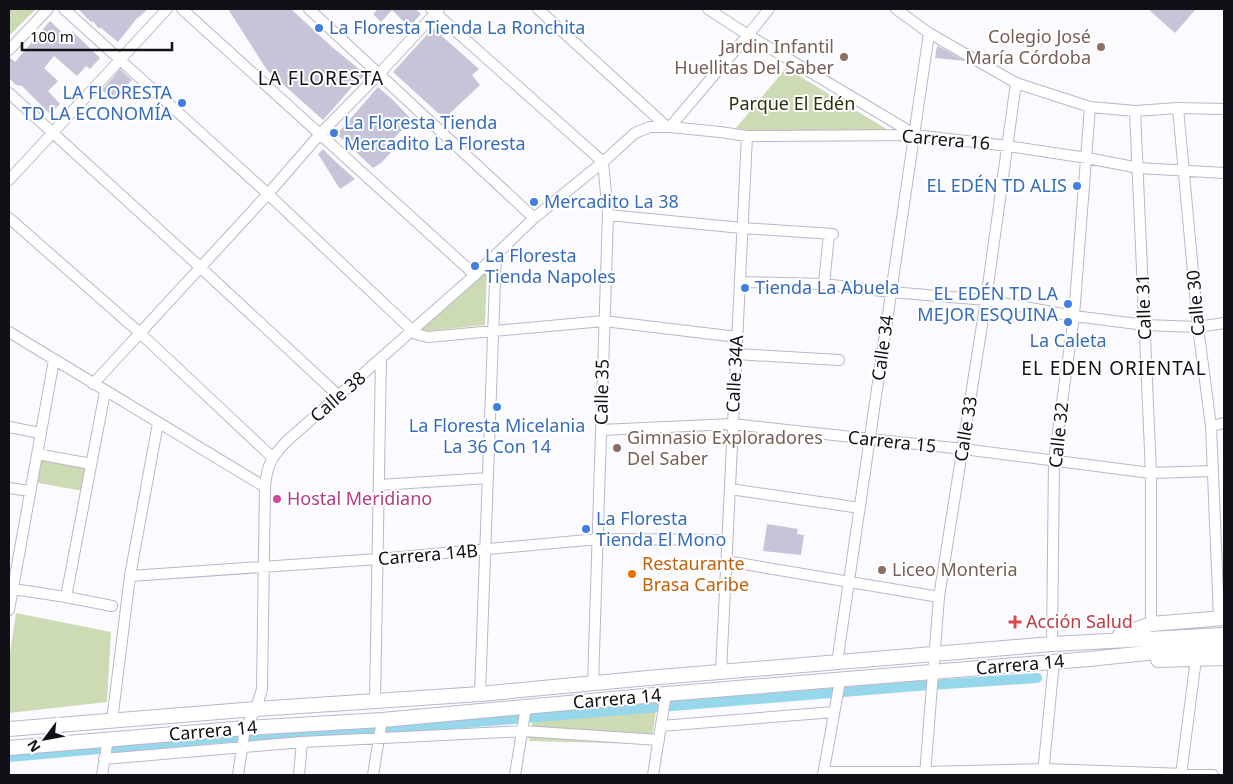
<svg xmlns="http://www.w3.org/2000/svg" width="1233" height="784" font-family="'Noto Sans',sans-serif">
  <rect width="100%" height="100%" fill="#fbfaff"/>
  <path fill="#cddbb5" d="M9 9H36L9 36Z
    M786 68 888 130 756 132 736 128Z
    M487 269 485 325 419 332Z
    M38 456 87 464 83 491 33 482Z
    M16 613 111 632 107 702 9 713V659Z
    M657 704 651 744 529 741 534 713Z"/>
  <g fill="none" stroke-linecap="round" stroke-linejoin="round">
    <path stroke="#96d7eb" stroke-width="10" d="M9 757 234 737 368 731 916 686 1037 678"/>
  </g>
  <path fill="#c7c3d8" d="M78 9H148L138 18V17L118 42 100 27 99 29 93 21 91 22Z
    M228 9H291L331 46 365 74 354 87 353 86 323 120 267 70Z
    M378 9H415L421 14 409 27 392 10 381 22 373 14Z
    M1148 9H1196L1175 33Z
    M50 21 67 37 72 31 100 58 90 69 86 66 77 76 54 56 44 68 58 81 48 91 60 104 50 114 22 86 16 85 9 78V57L15 62Z
    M433 28 479 69 472 75 480 85 446 117 442 114 438 113 393 72Z
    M937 46 942 48 965 61 935 58Z
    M120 69 132 80 114 101 102 90Z
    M378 87 394 101 412 120 390 142 396 147 381 163 373 168 337 134Z
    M323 149 335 161 355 179 340 189 318 154Z
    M767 524 798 529 797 534 804 535 801 555 763 551Z"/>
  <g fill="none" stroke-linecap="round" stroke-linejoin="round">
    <defs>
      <path id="street" d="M64 9 268 194 416 334 428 337 604 321 737 337
        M182 9 475 275
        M309 9 534 218
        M431 9 603 162 608 215 593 683
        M538 9 667 127
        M708 9 748 35 914 134
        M896 9 929 33 1016 83 1090 107 1135 111 1178 108 1224 109
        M9 50 48 9
        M9 93 200 267 339 396
        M1178 108 1198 327 1211 426 1219 618
        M1135 111 1151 473V624
        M670 127 748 35 769 9
        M9 180 167 9
        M608 215 742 228 833 234
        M9 218 140 333 272 457
        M740 282 824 284 891 292 986 300 1074 316 1145 325 1198 327 1224 323
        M824 284 829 234
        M9 332 265 487
        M736 354 839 360
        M93 384 268 194 320 134 379 74 439 9
        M1211 426 1224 423
        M9 427 40 433
        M601 430 732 424 963 449 1151 473 1212 471
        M37 454 91 464
        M379 485 488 478
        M9 488 30 491
        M730 489 860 508
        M726 561 939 597
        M130 576 378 559 598 539 727 540
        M13 589 66 597 112 606
        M66 597 105 392
        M9 610 54 360
        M1052 644 1054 460 1074 316 1090 107
        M837 663 929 33
        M721 672 747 136
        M480 694 496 254
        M375 702 381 358
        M112 721 130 576 158 423
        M661 726 834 712
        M104 759 302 742 523 731 659 740
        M824 772H926L1044 769 1213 775
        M1043 774 1054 662
        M102 775 108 740
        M238 775 245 728 256 709 262 689 265 487C267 464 272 456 288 440L475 275 534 218 603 162 635 133 650 127H670L720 132 747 136 915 135 1008 146 1087 158 1139 168 1224 173
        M299 775 302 742
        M373 775 382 720
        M515 775 526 707
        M653 775 666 694
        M823 775 840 681
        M925 775 939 597 986 300 1016 83
        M1181 775 1196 659"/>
      <path id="secondary" d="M1120 635 1151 624 1224 618
        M1158 660 1224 658
        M9 729 256 709 480 694 648 678 1052 644 1224 635
        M9 748 245 728 382 720 666 694 1089 659 1204 647 1224 646"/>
    </defs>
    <use href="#street" stroke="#bab6cb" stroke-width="12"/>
    <use href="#secondary" stroke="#bab6cb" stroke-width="16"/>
    <use href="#street" stroke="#fff" stroke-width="10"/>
    <use href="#secondary" stroke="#fff" stroke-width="14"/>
  </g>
  <g fill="#3f7fe0" stroke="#fff" stroke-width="2">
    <circle cx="319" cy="28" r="5"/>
    <circle cx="182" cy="103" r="5"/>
    <circle cx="334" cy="133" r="5"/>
    <circle cx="1077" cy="186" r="5"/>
    <circle cx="534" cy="202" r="5"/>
    <circle cx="475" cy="266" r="5"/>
    <circle cx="745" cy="288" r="5"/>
    <circle cx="1068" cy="304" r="5"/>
    <circle cx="1068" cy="322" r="5"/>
    <circle cx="497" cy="407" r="5"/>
    <circle cx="586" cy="529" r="5"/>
  </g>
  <g fill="#8d6e63" stroke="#fff" stroke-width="2">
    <circle cx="1101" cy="47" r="5"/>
    <circle cx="844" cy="57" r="5"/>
    <circle cx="617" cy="448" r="5"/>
    <circle cx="882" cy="570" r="5"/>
  </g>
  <circle fill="#d1479c" stroke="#fff" stroke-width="2" cx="277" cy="499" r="5"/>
  <circle fill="#e8710a" stroke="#fff" stroke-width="2" cx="632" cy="574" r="5"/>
  <path fill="#e0444e" stroke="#fff" stroke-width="2" d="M1012.5 614.5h5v5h5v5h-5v5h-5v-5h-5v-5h5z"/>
  <g text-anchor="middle" stroke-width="4" stroke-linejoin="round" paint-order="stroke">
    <g font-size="18" fill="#366cbe" stroke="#fff" text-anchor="start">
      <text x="329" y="34">La Floresta Tienda La Ronchita</text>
      <text x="172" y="99" text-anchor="end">LA FLORESTA<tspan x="172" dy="21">TD LA ECONOMÍA</tspan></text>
      <text x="344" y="129">La Floresta Tienda<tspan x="344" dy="21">Mercadito La Floresta</tspan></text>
      <text x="1067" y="192" text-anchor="end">EL EDÉN TD ALIS</text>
      <text x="544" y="208">Mercadito La 38</text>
      <text x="485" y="262">La Floresta<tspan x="485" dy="21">Tienda Napoles</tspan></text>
      <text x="755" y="294">Tienda La Abuela</text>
      <text x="1058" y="300" text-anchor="end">EL EDÉN TD LA<tspan x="1058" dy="21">MEJOR ESQUINA</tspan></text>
      <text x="1068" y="347" text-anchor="middle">La Caleta</text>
      <text x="497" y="432" text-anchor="middle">La Floresta Micelania<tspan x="497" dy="21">La 36 Con 14</tspan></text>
      <text x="596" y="525">La Floresta<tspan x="596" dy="21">Tienda El Mono</tspan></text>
    </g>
    <g font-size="18" fill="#785e54" stroke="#fff" text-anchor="end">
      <text x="1091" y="43">Colegio José<tspan x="1091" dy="21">María Córdoba</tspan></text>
      <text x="834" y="53">Jardin Infantil<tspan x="834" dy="21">Huellitas Del Saber</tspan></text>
      <text x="627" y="444" text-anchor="start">Gimnasio Exploradores<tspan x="627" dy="21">Del Saber</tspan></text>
      <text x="892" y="576" text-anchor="start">Liceo Monteria</text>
    </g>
    <g font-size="18" fill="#27320b" stroke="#fff">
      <text x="792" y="110">Parque El Edén</text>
    </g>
    <g font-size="18" fill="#121017" stroke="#fff">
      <text transform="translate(946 140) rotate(5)" y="6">Carrera 16</text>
      <text transform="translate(1196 303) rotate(-95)" y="6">Calle 30</text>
      <text transform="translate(1144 307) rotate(-92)" y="6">Calle 31</text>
      <text transform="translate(883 348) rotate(-82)" y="6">Calle 34</text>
      <text transform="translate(735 374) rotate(-87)" y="6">Calle 34A</text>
      <text transform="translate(602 392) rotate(-89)" y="6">Calle 35</text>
      <text transform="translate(338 397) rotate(-41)" y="6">Calle 38</text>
      <text transform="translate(966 429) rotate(-81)" y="6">Calle 33</text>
      <text transform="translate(1059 435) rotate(-84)" y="6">Calle 32</text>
      <text transform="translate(892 442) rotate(6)" y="6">Carrera 15</text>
      <text transform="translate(428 555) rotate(-5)" y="6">Carrera 14B</text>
      <text transform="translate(1020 665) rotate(-5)" y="6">Carrera 14</text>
      <text transform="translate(617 699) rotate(-5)" y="6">Carrera 14</text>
      <text transform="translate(213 731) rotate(-5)" y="6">Carrera 14</text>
    </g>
    <g font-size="18" fill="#b23c85" stroke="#fff" text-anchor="start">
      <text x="287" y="505">Hostal Meridiano</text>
    </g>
    <g font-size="18" fill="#c56008" stroke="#fff" text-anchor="start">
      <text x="642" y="570">Restaurante<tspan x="642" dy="21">Brasa Caribe</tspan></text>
    </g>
    <g font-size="18" fill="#be3a42" stroke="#fff" text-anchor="start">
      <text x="1026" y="628">Acción Salud</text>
    </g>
    <g font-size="19" letter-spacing="1" fill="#121017" stroke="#fff">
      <text x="321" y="85">LA FLORESTA</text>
      <text x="1114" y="375">EL EDEN ORIENTAL</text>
    </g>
  </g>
  <rect width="1233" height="784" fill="none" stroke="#121017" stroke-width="20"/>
  <g transform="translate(45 739) rotate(238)" stroke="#ffffff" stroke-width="4" paint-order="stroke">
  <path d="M0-4L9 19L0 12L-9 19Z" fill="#121017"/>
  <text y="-8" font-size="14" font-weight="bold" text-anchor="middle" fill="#121017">N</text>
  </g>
  <path d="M22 42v8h150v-8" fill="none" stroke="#121017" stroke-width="2.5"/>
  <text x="30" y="42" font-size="15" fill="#121017" stroke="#ffffff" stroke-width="4" paint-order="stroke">100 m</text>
</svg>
